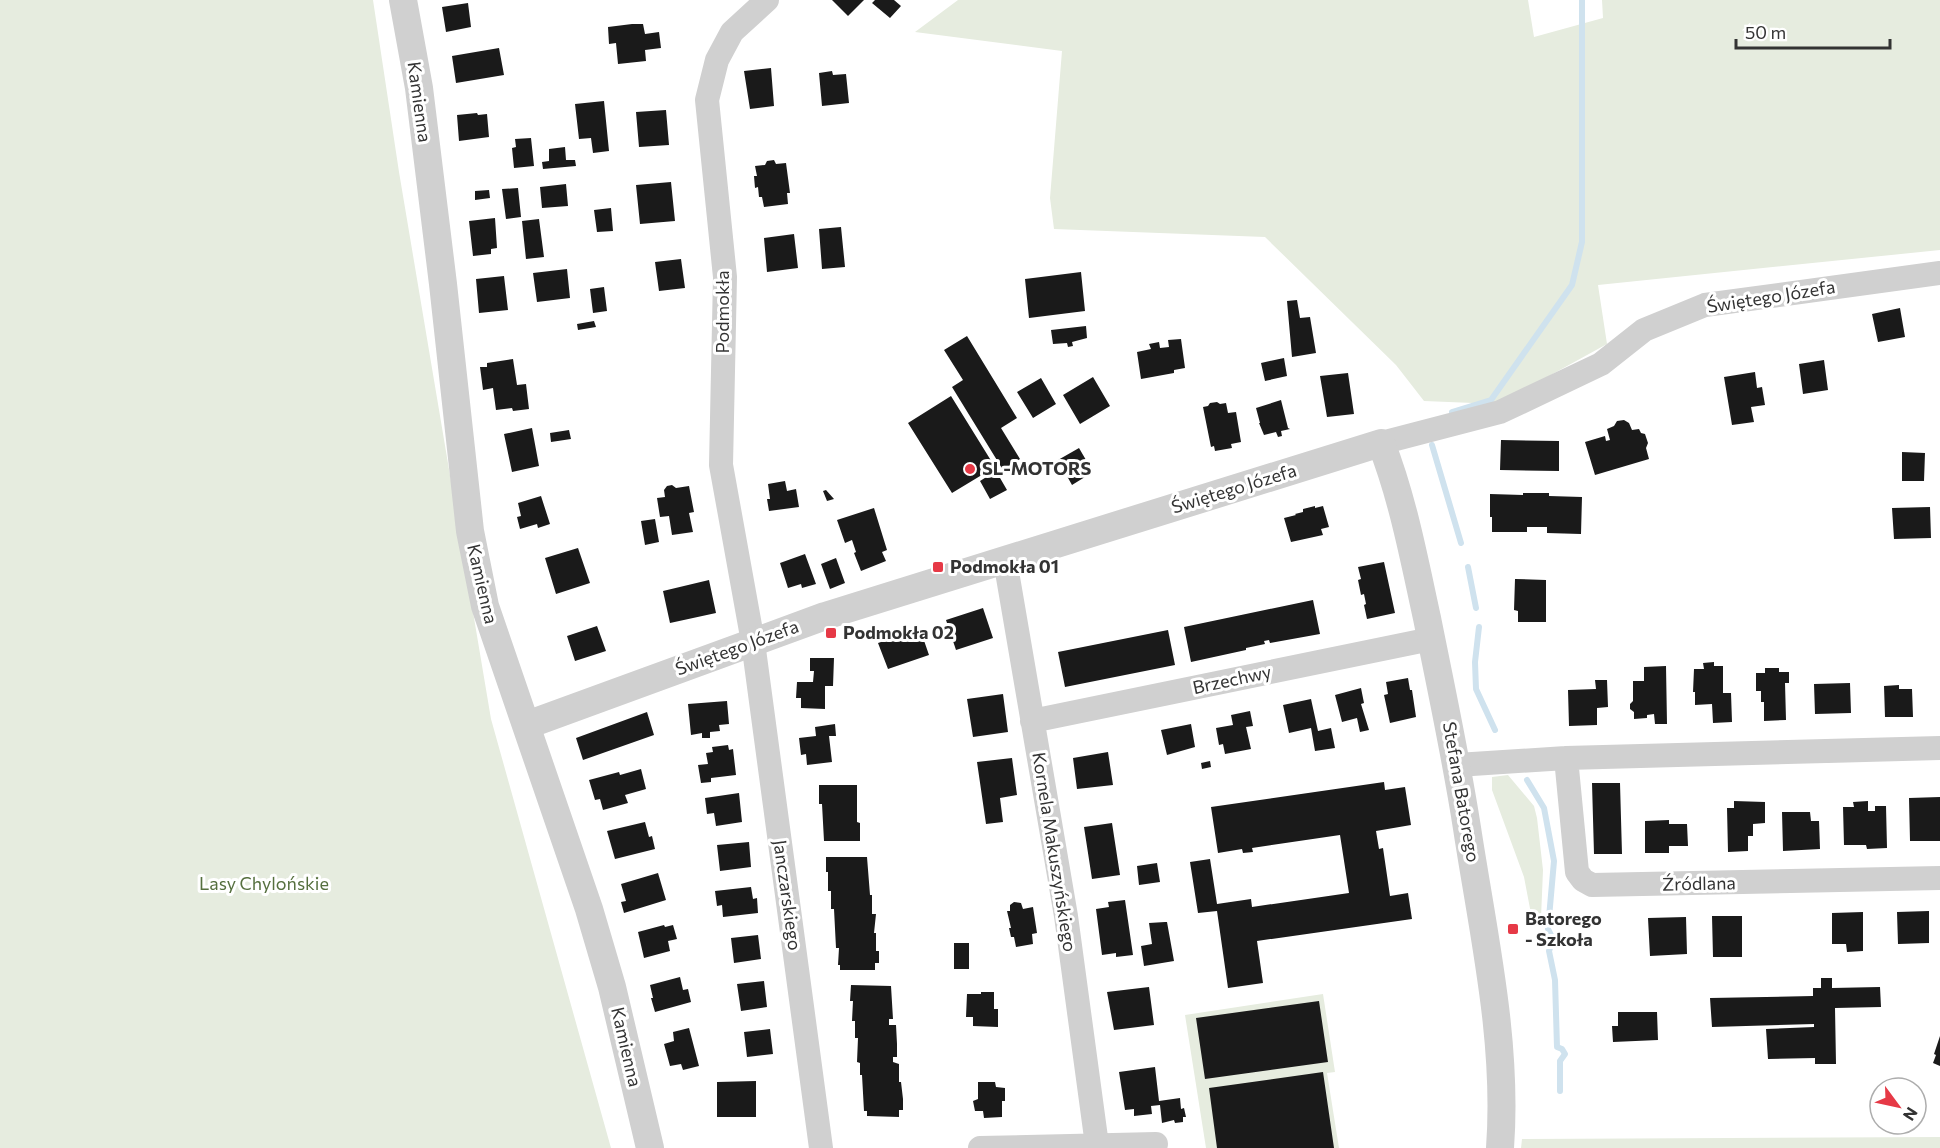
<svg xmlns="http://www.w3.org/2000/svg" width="1940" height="1148" font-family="Commissioner,sans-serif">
  <rect width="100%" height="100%" fill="#fff"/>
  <path fill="#e6ecdf" d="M0 0H373L399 172 491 719 611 1148H0Z
    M958 0H1528L1534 37 1603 18 1602 0H1940V250L1598 285 1607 344 1498 404 1424 401 1396 365 1265 237 1054 229 1050 198 1062 51 915 32Z
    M1508 775 1534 806 1537 818 1543 870 1541 918 1532 919 1524 877 1492 790V777Z
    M1323 994 1335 1072 1327 1073 1339 1148H1206L1185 1015Z
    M1940 1137V1148H1521L1522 1139Z"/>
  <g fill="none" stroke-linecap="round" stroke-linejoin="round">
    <path stroke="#cfe2ee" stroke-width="6" d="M1452 412 1491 400 1572 285 1582 242V0
      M1432 445 1461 543
      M1468 567 1476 608
      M1479 627 1475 662 1476 689 1495 730
      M1527 780 1544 808 1554 861 1548 929 1553 939 1549 951 1555 980 1557 1047 1562 1049 1565 1054 1560 1061V1091"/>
  </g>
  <path fill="#1a1a1a" d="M832 0H864L848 16Z
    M875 0H894L901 6 890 18 872 3Z
    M468 3 471 27 446 32 442 7Z
    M632 24H643L645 34 659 32 661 48 645 50 646 61 618 64 616 43 609 44 608 27Z
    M499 48 504 75 456 83 452 56Z
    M771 68 774 106 750 109 744 71Z
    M832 71 833 75 846 74 849 103 822 106 819 73Z
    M604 101 609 151 593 153 591 138 579 139 575 104Z
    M666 110 669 145 639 147 636 112Z
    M477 113 478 115 487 114 489 137 459 141 457 115Z
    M531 138 534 166 514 168 512 148 516 147 515 139Z
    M565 147 566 160H575L576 166 543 169 542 162 549 161V149Z
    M774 160 776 164 786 163 790 193H787L788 204 764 207 762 197H759L758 187 755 188 754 176H757L755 166 765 165 767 161Z
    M671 182 675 221 640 224 636 185Z
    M566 184 568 206 542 208 540 187Z
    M518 188 521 217 506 219 502 189Z
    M489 190 490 198 475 200V191Z
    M611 208 613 231 597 232 594 210Z
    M495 218 497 248 491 249V254L473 256 469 221Z
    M539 219 544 257 526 259 522 221Z
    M841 227 845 267 822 269 819 229Z
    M794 234 798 268 767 272 764 238Z
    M681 259 685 288 659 291 655 262Z
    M567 269 570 298 537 302 533 273Z
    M1081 272 1085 311 1029 318 1025 279Z
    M504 276 508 310 479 313 476 279Z
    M604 287 607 311 593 313 590 289Z
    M1297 300 1300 318 1310 317 1316 353 1292 357 1287 301Z
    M1900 308 1905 337 1878 342 1872 314Z
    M594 321 596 327 578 330 577 324Z
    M1086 326 1087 338 1072 342 1073 346 1068 347 1067 343 1053 344 1051 330Z
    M967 336 1017 418 1001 428 1020 459 1003 470 952 387 963 380 944 350Z
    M1181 339 1185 368 1174 370V373L1141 379 1137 352 1151 349 1149 344 1159 342 1160 348 1169 347 1168 340Z
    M1284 358 1287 376 1265 381 1261 363Z
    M513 359 517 385 526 384 529 409 513 411 512 408 496 410 493 388 483 390 480 367H487V363Z
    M1824 360 1828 390 1803 394 1799 364Z
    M1755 372 1757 388 1762 387 1765 405 1751 407 1754 422 1732 425 1724 377Z
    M1348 373 1354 414 1327 417 1320 376Z
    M1093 377 1110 406 1080 424 1063 395Z
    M1041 378 1056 404 1033 418 1017 392Z
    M951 396 995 467 952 493 908 423Z
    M1281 400 1288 428 1290 429 1281 431 1282 436 1278 437 1276 432 1264 435 1259 423H1260L1256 408Z
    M1217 402 1220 404 1226 403 1228 413 1236 412 1241 442 1231 444 1232 448 1215 451 1214 446 1211 447 1203 407 1208 406 1210 403Z
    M1624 420 1629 423 1632 430 1639 429 1641 433 1645 434 1648 443 1646 448 1649 459 1595 475 1585 442 1605 436 1606 441 1610 440 1607 429 1614 426 1617 421Z
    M532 428 539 466 512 472 504 434Z
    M569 430 571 439 551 442 550 433Z
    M1501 440 1559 441V471L1500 470Z
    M1079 448 1093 472 1072 485 1058 460Z
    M1902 452 1925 453 1924 481H1902Z
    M996 471 1007 490 990 499 980 481Z
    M785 481 787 491 796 489 799 507 769 511 767 499H770L768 484Z
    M672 485 676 488 689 486 694 512 689 513 693 532 672 535 669 516 660 517 657 498 665 497 664 490 667 486Z
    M826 490 834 499 827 501 823 491Z
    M1523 493H1549V496L1582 497 1581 534 1547 533V527H1527V532H1492V517H1490V494L1523 495Z
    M541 496 550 524 538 528 537 524 520 529 517 517 521 516 518 503Z
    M1315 506V508L1323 506 1329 527 1321 529 1323 535 1291 542 1284 518 1296 515 1295 514 1303 512V509Z
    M1930 507 1931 538 1894 539 1892 508Z
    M874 508 887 550 882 552 886 561 861 571 854 553 856 552 852 540 845 543 837 520Z
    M655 519 659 542 645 545 641 521Z
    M578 548 590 583 556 594 545 558Z
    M805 554 816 584 802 588 801 584 788 588 780 563Z
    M836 558 845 583 830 589 821 564Z
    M1384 562 1395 613 1367 619 1364 605 1366 604 1364 594 1361 595 1358 580 1361 579 1358 567Z
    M1515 579 1546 580V622H1518V611L1514 610Z
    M709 580 716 613 670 623 663 591Z
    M1313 600 1320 634 1270 643 1269 640 1264 641 1265 644 1246 648V650L1191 662 1184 627Z
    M983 608 993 638 956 650 946 620Z
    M597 626 606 651 575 661 567 636Z
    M920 629 929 655 888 669 878 643Z
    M1168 630 1175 665 1065 687 1058 652Z
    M810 658H834L833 686H825V709L801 708V698H796L797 682H813L814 671H810Z
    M1714 662V666H1723V693H1731L1732 722 1713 723 1712 704 1695 705V692H1693L1694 669H1704L1703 663Z
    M1666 666 1667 724H1655L1654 714 1647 715V718L1634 719V712L1630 709V704L1633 701V681H1644V667Z
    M1765 668H1779V672H1789V683H1785L1786 720 1764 721V702H1761V691H1756V673H1765Z
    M1408 678 1410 690H1412L1416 717 1390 723 1384 695 1388 694 1386 682Z
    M1595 680H1607L1608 707 1597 708V725L1569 726 1568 690 1596 689Z
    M1850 683 1851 713 1815 714 1814 684Z
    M1899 685V689H1912L1913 717H1885L1884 686Z
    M1361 688 1364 703 1361 704 1369 730 1360 732 1357 718 1342 722 1335 695Z
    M1003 694 1008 732 973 737 967 699Z
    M1311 699 1318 731 1331 728 1335 748 1315 751 1311 728 1289 733 1283 705Z
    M727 701 729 724 719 725 720 731 710 732V738H702V733L691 735 688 704Z
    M1250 711 1253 726 1246 727 1251 749 1225 754 1223 744 1219 745 1216 728 1233 725 1231 715Z
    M647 712 654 735 583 760 576 738Z
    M835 724 836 736H829L832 762 807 765 806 754 801 755 799 738 816 736 815 727Z
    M1191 724 1195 747 1167 755 1161 730Z
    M728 745 729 750 733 749 736 775 711 778V782L701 783 698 765 708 764 706 753 713 752 712 747Z
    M1108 752 1113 785 1077 789 1073 758Z
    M1012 758 1017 795 1000 798 1003 822 986 824 977 762Z
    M1210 761 1211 767 1202 769 1201 763Z
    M641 769 646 789 625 795 628 803 603 810 600 799 595 800 589 780 619 772 620 775Z
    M1384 782 1385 790 1405 787 1411 825 1376 831 1379 849 1383 848 1390 896 1408 893 1412 919 1257 941 1263 983 1228 988 1217 911 1198 913 1190 862 1210 859 1217 904 1251 899 1252 907 1349 893 1340 835 1252 848 1253 852 1243 853 1242 849 1218 853 1211 807Z
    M1592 783H1620L1622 854H1594Z
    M819 785H857V822L860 823V841H824L822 804H819Z
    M739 793 742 822 716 826 714 813 707 814 705 798Z
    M1940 797V841H1910L1909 798Z
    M1734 801 1765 802V823L1753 824V836H1748V851L1728 852 1727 808H1734Z
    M1868 801V811H1875V806H1886L1887 848 1867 849 1866 845H1844L1843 807H1854L1853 802Z
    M1782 812H1810L1811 821H1819L1820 849 1783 851Z
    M1669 820V824H1687L1688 846H1669V853H1645V821Z
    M645 822 649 837 652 836 655 849 615 859 607 831Z
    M1112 823 1120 875 1092 879 1084 827Z
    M749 842 751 867 720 871 717 845Z
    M826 857H867L870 895H872V914H876L874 933H876V951H879V963H875V970H840V965H838L839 948H836L834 909H831V891H828V872H826Z
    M1157 863 1160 882 1139 885 1137 866Z
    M658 873 666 900 624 913 621 902 626 901 621 884Z
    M751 887 753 899 757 898 758 913 723 917 722 905 717 906 715 891Z
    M1125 900 1133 955 1116 957V953L1102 955 1096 909 1109 907 1108 902Z
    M1014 902 1021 903 1023 909 1033 907 1037 933 1032 934 1033 944 1016 947 1014 937H1011L1009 928H1011L1007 911H1010V905Z
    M1929 911V943L1898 944 1897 912Z
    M1863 912V951L1847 952 1846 944H1832V913Z
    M1712 916H1742V957H1713Z
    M1686 917 1687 954 1650 956 1648 918Z
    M1165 922H1167L1174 961 1144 966 1141 946 1152 944 1149 923Z
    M664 925 665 927 673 925 677 939 668 941 670 951 644 958 638 932Z
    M758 935 761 959 734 963 731 938Z
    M954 943H969V969H954Z
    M680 977 683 990 688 989 691 1002 655 1012 651 998H653L650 985Z
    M1821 978H1832V988L1880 987 1881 1007 1835 1008 1836 1064H1815V1058L1768 1059 1766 1029 1814 1027V1024L1712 1027 1710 998 1813 996V988H1821Z
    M764 981 767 1007 741 1011 737 984Z
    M851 985 891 986 893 1019H889V1025H896L897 1044V1057H893V1062L899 1064V1082H901L903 1099V1110H899V1117L867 1116V1111H864L862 1075H860V1063L857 1062 858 1038H855V1021H852L853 1001H850Z
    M1149 987 1154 1025 1114 1030 1107 992Z
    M981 992H994V1009H998V1027L973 1026V1017H966L967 994H981Z
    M1319 1001 1328 1062 1205 1079 1196 1018Z
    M1618 1012H1657L1658 1040 1613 1042 1612 1026H1618Z
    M689 1028 699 1066 683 1070 681 1064 670 1066 664 1044 674 1041 673 1032Z
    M770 1029 773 1054 747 1057 744 1032Z
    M1940 1036V1066L1933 1063 1936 1055 1934 1054Z
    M1155 1067 1159 1101 1180 1098 1181 1109 1184 1108 1186 1117H1183V1122L1175 1123 1174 1120 1162 1123 1160 1105 1151 1106 1152 1114 1134 1116V1109L1125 1110 1119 1072Z
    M1323 1072 1334 1148H1217L1209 1088Z
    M756 1081V1117H717V1082Z
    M978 1082H995L996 1087 1005 1088V1101H1002V1117L984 1118 983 1111H975L973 1101 978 1099Z"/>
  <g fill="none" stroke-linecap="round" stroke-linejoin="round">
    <path stroke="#d0d0d0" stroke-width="24" d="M767 0 732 32 717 60 707 100 725 277 721 465 753 642 821 1148
      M1381 443 1500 412 1601 364 1644 330 1705 305 1940 273
      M1005 560 1066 916 1097 1145
      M1032 721 1431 639
      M1566 758 1577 872 1583 880 1592 885 1940 878
      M1457 765 1566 758 1940 748
      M980 1148 1156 1144"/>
    <path stroke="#d0d0d0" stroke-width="28" d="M403 0 419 88 443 284 470 531 485 606 589 909 612 987 650 1148
      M527 725 825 616 1381 443C1403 499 1414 559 1427 618 1441 688 1456 757 1467 828 1483 933 1508 1041 1500 1148"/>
  </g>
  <g fill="#e63946" stroke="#fff" stroke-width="2">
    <circle cx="970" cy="469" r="6"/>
    <rect x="932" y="561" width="12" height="12" rx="3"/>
    <rect x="825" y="627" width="12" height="12" rx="3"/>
    <rect x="1507" y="923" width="12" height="12" rx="3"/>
  </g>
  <g text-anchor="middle" stroke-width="6" stroke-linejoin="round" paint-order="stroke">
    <g font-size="18" fill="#333" stroke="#fff">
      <text transform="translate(419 102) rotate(82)" y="6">Kamienna</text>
      <text transform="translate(1771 297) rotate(-9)" y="6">Świętego Józefa</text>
      <text transform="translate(723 312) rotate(-90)" y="6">Podmokła</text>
      <text transform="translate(1234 489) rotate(-17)" y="6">Świętego Józefa</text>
      <text transform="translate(482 584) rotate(77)" y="6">Kamienna</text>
      <text transform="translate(737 648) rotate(-20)" y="6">Świętego Józefa</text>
      <text transform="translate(1232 680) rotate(-12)" y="6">Brzechwy</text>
      <text transform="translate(1461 792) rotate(80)" y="6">Stefana Batorego</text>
      <text transform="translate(1054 852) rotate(81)" y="6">Kornela Makuszyńskiego</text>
      <text transform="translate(1699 884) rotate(-1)" y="6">Źródlana</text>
      <text transform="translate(787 895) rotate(82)" y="6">Janczarskiego</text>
      <text transform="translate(626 1047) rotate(77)" y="6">Kamienna</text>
    </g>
    <g font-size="18" font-weight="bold" fill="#333" stroke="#fff" text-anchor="start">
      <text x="982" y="475">SL-MOTORS</text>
      <text x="950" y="573">Podmokła 01</text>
      <text x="843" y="639">Podmokła 02</text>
      <text x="1525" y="925">Batorego<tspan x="1525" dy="21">- Szkoła</tspan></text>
    </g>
    <g font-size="18" fill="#56703f" stroke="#fff">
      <text x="264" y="890">Lasy Chylońskie</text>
    </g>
  </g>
  <g transform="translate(1898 1106) rotate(123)"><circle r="28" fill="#ffffff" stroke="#adadad" stroke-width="1.5"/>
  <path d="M0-4.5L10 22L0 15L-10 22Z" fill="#e63946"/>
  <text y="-9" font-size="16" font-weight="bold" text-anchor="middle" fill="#333333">N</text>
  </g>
  <path d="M1736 39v9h154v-9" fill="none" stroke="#333333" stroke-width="3"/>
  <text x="1745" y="39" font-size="18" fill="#333333" stroke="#ffffff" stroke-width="4.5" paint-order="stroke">50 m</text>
</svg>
